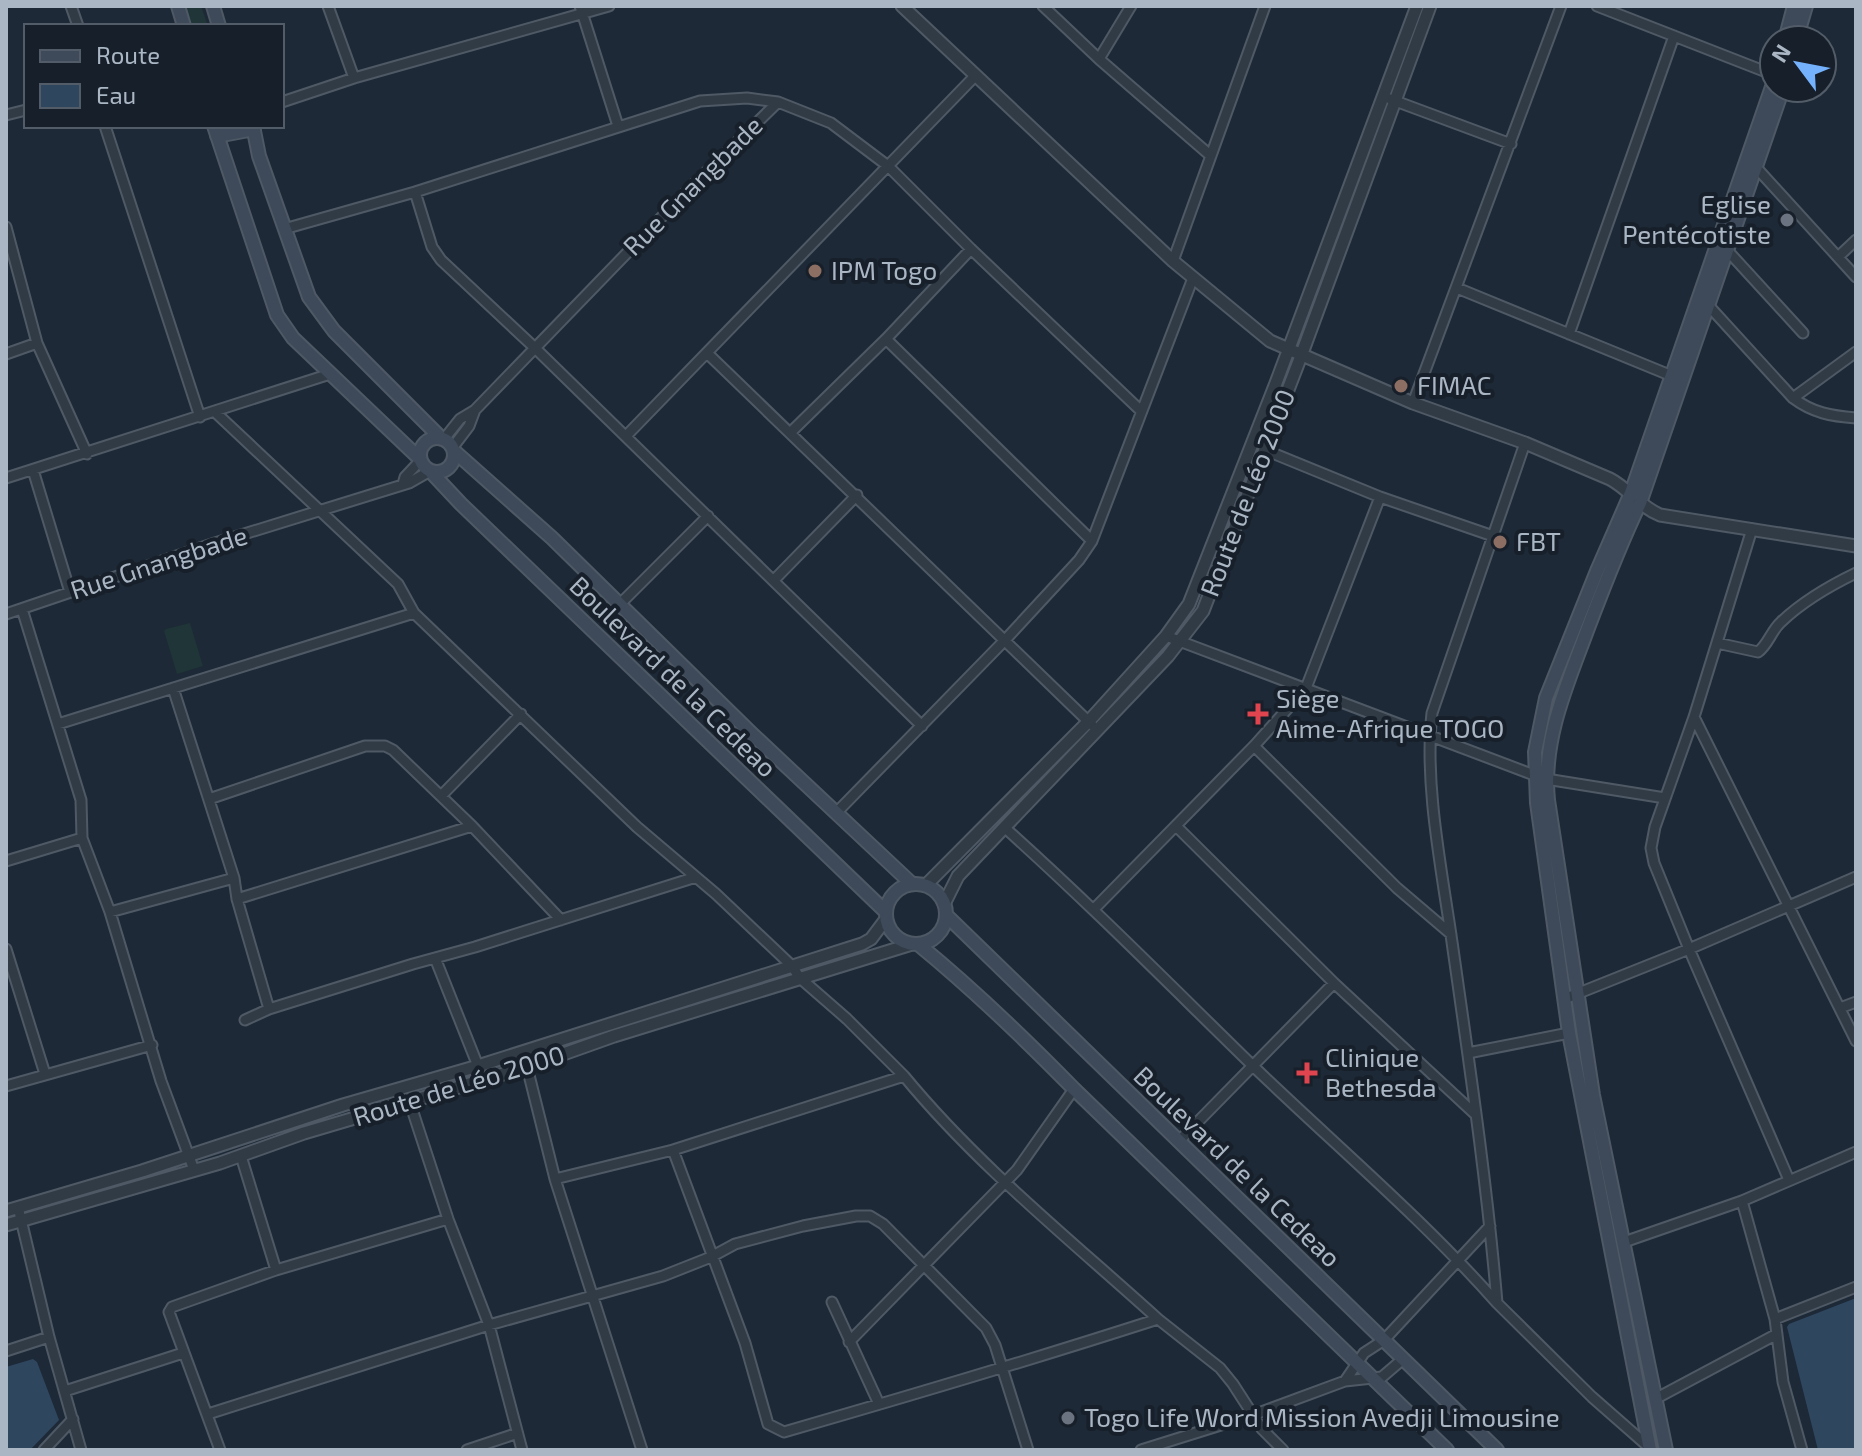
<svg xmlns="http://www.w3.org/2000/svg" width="1862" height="1456" font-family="'Exo 2',sans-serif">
  <rect width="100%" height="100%" fill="#1d2936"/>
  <path fill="#1f3537" d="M185 6H201L208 26H192Z
    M190 623 203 666 177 674 164 631 166 629Z"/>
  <path fill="#2f465f" d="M1856 1298V1450H1818L1787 1327 1789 1324Z
    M33 1359 37 1362 59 1420 30 1450H6V1367Z"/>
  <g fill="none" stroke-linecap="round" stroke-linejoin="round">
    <defs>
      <path id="minor" d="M71 6 78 26
        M328 6 354 78
        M580 6 618 126
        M1043 6 1099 59 1211 156
        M1597 6 1774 75
        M1099 59 1131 6
        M1390 99 1511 144
        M282 102 354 78 609 6
        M6 115 26 110
        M105 126 200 417
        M1753 164 1856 277
        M415 192 432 247 441 260 535 348 922 726
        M6 227 37 343 87 454
        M284 229 415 192 700 101 747 98 778 102
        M1727 250 1803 333
        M1838 257 1856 240
        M1173 261 1265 6
        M1457 288 1672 376
        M1708 305 1793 398C1813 413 1831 416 1856 418
        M1569 334 1674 36
        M886 339 1092 541
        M707 353 1092 725
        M6 354 37 343
        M1793 398 1856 352
        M1413 403 1561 6
        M215 412 398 584 414 613 637 827 716 894 791 965 800 978 847 1019 904 1076
        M791 432 886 339 971 249
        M626 436 976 75
        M444 439 460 419 475 410 686 192 778 102 831 123 888 166 971 249 1140 410
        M1525 443 1432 713C1424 785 1442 871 1452 942 1469 1062 1487 1182 1497 1303L1592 1397 1649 1447
        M453 447 469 426 475 410
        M1265 450 1380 497 1493 536
        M33 470 70 592
        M6 478 330 374
        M403 484 405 477 420 461
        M1752 529 1694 717 1655 827 1651 848 1654 863 1689 949 1789 1180
        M774 580 857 495
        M620 604 708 516
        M22 609 81 800 82 838 110 912 161 1081 194 1170
        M6 614 215 543 409 483 430 471
        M1166 636 1534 775
        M1717 643 1758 652C1768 645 1771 631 1781 622 1802 602 1829 586 1856 573
        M173 688 234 878 237 899 269 1009
        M1694 717 1856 1041
        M58 724 414 613
        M1254 746 1397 888 1451 934
        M1546 779 1665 798
        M441 796 521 714
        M209 799 365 746H385L393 750 472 826 561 920
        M836 813 1006 639 1079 560 1092 541 1193 278
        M1176 826 1334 983 1475 1114
        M1004 827C1090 904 1171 986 1253 1066 1335 1145 1422 1218 1497 1303
        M6 861 82 838
        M237 899 472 826
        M1094 909 1254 746 1306 688 1380 497
        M110 912 234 878
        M6 949 45 1074
        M435 958 478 1066
        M1564 999 1689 949 1856 877
        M1840 1008 1856 1002
        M245 1020 269 1009 413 964 475 947 696 877
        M1468 1053 1569 1033
        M527 1067 555 1179 642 1450
        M6 1086 152 1045
        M409 1100 448 1219 489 1325 522 1450
        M1179 1141 1334 983
        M241 1156 276 1270
        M555 1179 673 1150
        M1742 1201 1775 1319 1783 1382 1802 1450
        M18 1207 49 1337 81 1450
        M1624 1242 1742 1201 1856 1152
        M832 1302 879 1404
        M1158 1319C1072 1241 978 1166 904 1076L673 1150 745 1343 768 1424 784 1432C909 1396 1034 1359 1158 1319L1220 1368 1233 1384 1262 1429 1283 1450
        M1775 1319 1856 1287
        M849 1342 1017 1170 1074 1089
        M6 1351 49 1337
        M1345 1381 1364 1353 1384 1340 1490 1226
        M65 1391 183 1353
        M1655 1399 1777 1334
        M208 1414 489 1325 663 1276 711 1257 735 1244 803 1226 856 1216H870L883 1224 986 1328 995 1345 1028 1450
        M44 1450 73 1419
        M220 1450 169 1312 172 1307 276 1270 448 1219
        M467 1450 515 1434
        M1141 1450 1253 1415 1345 1381 1382 1377 1403 1359"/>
      <path id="tertiary" d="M902 6 1173 261 1270 341 1413 403 1525 443 1610 479C1629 489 1640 507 1660 515L1856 546
        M926 885 1089 721 1166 636 1189 604 1276 383 1417 6
        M944 904 958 876 1168 656 1203 611 1301 356 1430 6
        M6 1211 142 1171 343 1105 478 1066 862 944 871 939 886 919
        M6 1225 220 1163 304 1133 527 1067 614 1036 912 944"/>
      <path id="secondary" d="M178 6 184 26
        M213 6 219 26
        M1785 40 1794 6
        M1796 40 1806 6
        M214 126 277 315 293 338 420 459
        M253 126 259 156 309 297 334 331 442 439
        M217 136 254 129
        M420 455a17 17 0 1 1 34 0a17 17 0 1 1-34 0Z
        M454 451 552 538 751 733 912 884
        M431 472 461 504 886 912
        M886 914a30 30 0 1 1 60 0a30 30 0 1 1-60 0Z
        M946 915 1497 1450
        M918 944C973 989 1024 1038 1074 1089L1447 1450
        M1650 1450 1569 1033 1537 803 1535 752 1546 698 1597 571 1631 493 1774 81
        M1666 1450 1593 1095 1548 800C1542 739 1567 685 1588 628 1604 586 1620 544 1640 503L1783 88"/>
    </defs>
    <use href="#minor" stroke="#4e5965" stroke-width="13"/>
    <use href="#tertiary" stroke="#4e5965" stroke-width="15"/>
    <use href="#secondary" stroke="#4e5965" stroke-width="16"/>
    <use href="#minor" stroke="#313b46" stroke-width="9"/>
    <use href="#tertiary" stroke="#313b46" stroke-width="11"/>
    <use href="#secondary" stroke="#3e4a5a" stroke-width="12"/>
  </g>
  <g fill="#6b7280" stroke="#17202a" stroke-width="3">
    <circle cx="1787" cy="220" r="8"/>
    <circle cx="1068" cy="1418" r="8"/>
  </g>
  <g fill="#8d6e63" stroke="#17202a" stroke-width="3">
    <circle cx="815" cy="271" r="8"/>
    <circle cx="1401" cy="386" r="8"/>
    <circle cx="1500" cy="542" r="8"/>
  </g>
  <g fill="#e0444e" stroke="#17202a" stroke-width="3">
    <path d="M1254 702h8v8h8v8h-8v8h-8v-8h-8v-8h8z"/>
    <path d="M1303 1061h8v8h8v8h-8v8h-8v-8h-8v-8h8z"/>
  </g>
  <g text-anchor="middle" stroke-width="8" stroke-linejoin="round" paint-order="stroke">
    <g font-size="26" fill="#aab6c4" stroke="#17202a">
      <text transform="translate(693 186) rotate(-45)" y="9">Rue Gnangbade</text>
      <text transform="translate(1248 493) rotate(-69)" y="9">Route de Léo 2000</text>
      <text transform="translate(159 563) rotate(-18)" y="9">Rue Gnangbade</text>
      <text transform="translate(673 677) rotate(44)" y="9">Boulevard de la Cedeao</text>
      <text transform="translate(459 1086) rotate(-17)" y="9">Route de Léo 2000</text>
      <text transform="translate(1237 1167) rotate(44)" y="9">Boulevard de la Cedeao</text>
    </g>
    <g font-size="26" fill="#aab6c4" stroke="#17202a" text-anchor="start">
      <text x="1771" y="214" text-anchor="end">Eglise<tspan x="1771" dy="30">Pentécotiste</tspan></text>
      <text x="831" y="280">IPM Togo</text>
      <text x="1417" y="395">FIMAC</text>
      <text x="1516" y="551">FBT</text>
      <text x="1276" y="708">Siège<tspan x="1276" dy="30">Aime-Afrique TOGO</tspan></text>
      <text x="1325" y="1067">Clinique<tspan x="1325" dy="30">Bethesda</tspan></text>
      <text x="1084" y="1427">Togo Life Word Mission Avedji Limousine</text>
    </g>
  </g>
  <rect width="1862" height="1456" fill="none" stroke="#aab6c4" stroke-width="16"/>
  <rect x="24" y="24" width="260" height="104" fill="#17202a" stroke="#525c68" stroke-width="2"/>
  <rect x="40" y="50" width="40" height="12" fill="#3e4a5a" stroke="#525c68" stroke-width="2"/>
  <text x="96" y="64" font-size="24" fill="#aab6c4">Route</text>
  <rect x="40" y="84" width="40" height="24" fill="#2f465f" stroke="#525c68" stroke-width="2"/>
  <text x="96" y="104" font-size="24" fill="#aab6c4">Eau</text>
  <g transform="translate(1798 64) rotate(302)"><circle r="38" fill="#17202a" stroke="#525c68" stroke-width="2"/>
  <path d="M0-6L14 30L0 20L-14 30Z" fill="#75b2fe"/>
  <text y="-12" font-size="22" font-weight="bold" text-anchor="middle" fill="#aab6c4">N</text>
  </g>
</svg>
